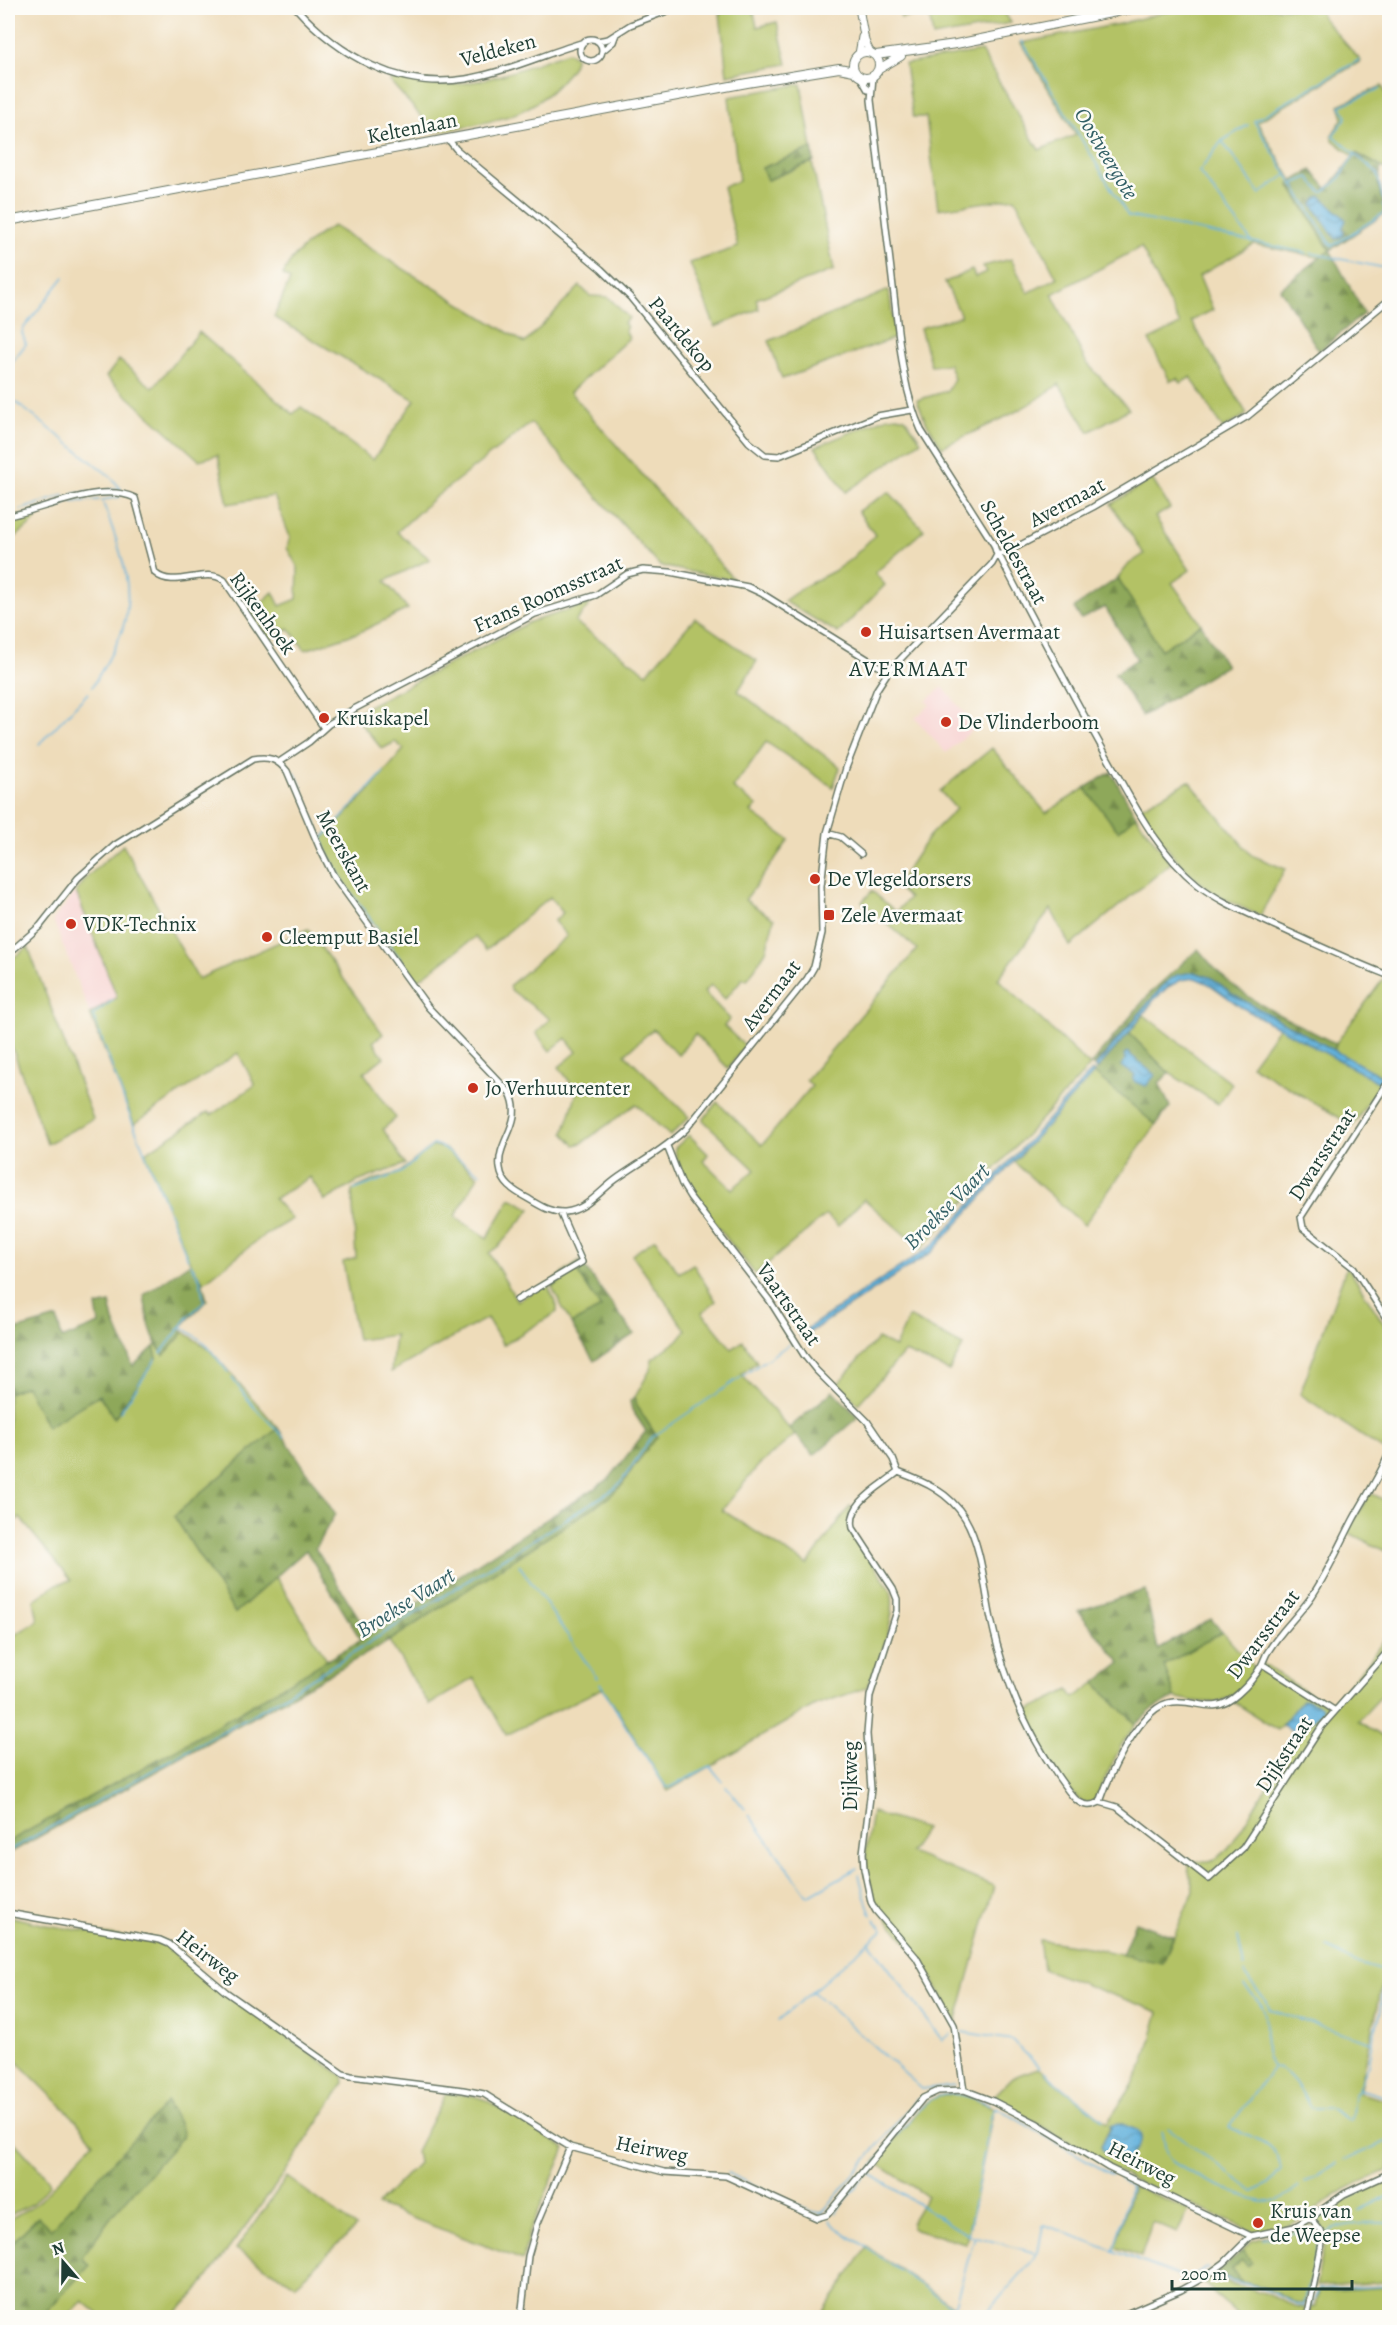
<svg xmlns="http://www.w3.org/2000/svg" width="1397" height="2325" font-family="Alegreya,serif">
  <defs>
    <pattern id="forest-firs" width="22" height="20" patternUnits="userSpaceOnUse" patternTransform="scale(1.5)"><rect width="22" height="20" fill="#8ea85a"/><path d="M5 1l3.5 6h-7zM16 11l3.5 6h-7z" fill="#738a4b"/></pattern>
    <pattern id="water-waves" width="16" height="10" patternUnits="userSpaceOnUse" patternTransform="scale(1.5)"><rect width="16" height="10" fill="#62b1dc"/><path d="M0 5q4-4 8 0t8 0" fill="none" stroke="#5091b3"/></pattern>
  </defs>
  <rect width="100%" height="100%" fill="#fdfcf7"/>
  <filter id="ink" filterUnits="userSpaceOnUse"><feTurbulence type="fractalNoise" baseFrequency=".0167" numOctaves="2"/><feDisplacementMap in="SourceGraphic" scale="12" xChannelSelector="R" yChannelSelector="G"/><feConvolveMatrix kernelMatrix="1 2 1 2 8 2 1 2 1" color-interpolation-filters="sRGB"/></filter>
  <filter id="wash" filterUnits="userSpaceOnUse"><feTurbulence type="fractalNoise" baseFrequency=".008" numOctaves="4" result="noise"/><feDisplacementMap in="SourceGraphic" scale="24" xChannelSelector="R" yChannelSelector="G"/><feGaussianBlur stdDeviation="1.35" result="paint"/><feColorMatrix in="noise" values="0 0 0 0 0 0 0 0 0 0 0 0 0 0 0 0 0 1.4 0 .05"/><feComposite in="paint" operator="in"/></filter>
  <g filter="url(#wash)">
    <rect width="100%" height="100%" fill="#eedcba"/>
    <path fill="#f7d0cf" d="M943 687 976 727 946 753 915 718 930 705 926 701Z
      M76 892 117 997 90 1014 53 920Z"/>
    <path fill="#b3c265" stroke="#69804c" stroke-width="1.5" fill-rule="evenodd" d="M740 8H753L757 27 777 22 787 64 727 75 720 13Z
      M898 8H1002L1011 23 933 37 929 13 901 18Z
      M1181 8H1320L1322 17 1361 61 1257 122 1293 182 1289 185 1330 250 1321 258 1254 244 1199 276 1213 310 1191 321 1247 414 1223 429 1191 377 1181 383 1178 378 1170 381 1149 340 1180 325 1141 247 1052 294 1086 362 1129 409 1089 432 1059 384C1025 411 981 428 942 447L926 422 917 400 947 391 954 379 949 364 931 366 920 328 961 316 945 282 972 270 975 277 986 272 983 266 1011 259 1028 293 1057 278 1015 198 938 209 926 117H913L905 64 981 51 1039 150 1076 135 1021 43 1119 24Z
      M568 52 575 56C576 65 568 73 562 80 526 121 486 122 435 132L390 81 391 78C405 80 418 84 433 85 481 87 524 67 568 52Z
      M801 84 812 148 762 168 768 180 812 162 834 270 756 299 759 309 715 327 690 263 738 247 723 187 739 181 729 97Z
      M1382 86 1390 101 1389 161 1385 169 1356 153 1353 156 1333 140 1332 135 1343 118 1339 105Z
      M333 226 525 343 580 286 590 296 608 297 629 318 624 323 627 327 625 330 629 338 570 392 734 580 660 566 531 423 433 499 397 532 430 559 385 581 408 609 360 632 305 650 289 628 270 640 251 612 273 592 280 606 297 599 298 568 287 548 290 537 274 496 228 504 218 455 199 460 106 377 119 360 153 388 199 332 293 414 301 407 373 460 415 400 274 317 290 280 283 275C292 254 313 238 333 226Z
      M889 290 895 338 782 379 769 341Z
      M897 416 905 418 921 441 846 492 815 447 888 417Z
      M1152 479 1170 508 1155 517 1190 570 1172 583 1201 624 1161 650 1118 578 1129 564 1144 554 1111 504Z
      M889 492 924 530 875 573 885 585 838 633 784 601 805 586 834 571 851 559 875 535 858 511Z
      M41 510 34 522 8 543V520Z
      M591 603 575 622 647 673 695 618 757 661 738 691 840 767 833 787 766 742 733 788 757 806 751 812 789 840 745 900 774 919 766 951 747 980 743 978 725 999 711 985 704 992 730 1019 724 1026 745 1046 728 1068 695 1034 678 1055 653 1029 625 1054 689 1117 670 1136 636 1104 582 1143 575 1145 564 1133 577 1092 559 1067 577 1052 566 1038 550 1051 536 1033 550 1019 511 990 509 986 567 936 554 921 563 913 550 897 486 950 475 937 417 981 347 889 321 840 368 792 404 749 395 742 382 749 353 714 530 622Z
      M992 748 1046 813 1085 788 1118 831 1136 816 1171 863 1070 946 1051 909 998 979 1090 1066 921 1249 864 1199 838 1226 826 1215 755 1274C734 1246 676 1181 675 1148L689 1135 708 1154 703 1161 732 1189 755 1170 703 1120 717 1102 762 1145 812 1086 806 1080 917 949 862 902 872 891 896 912 909 898 896 886 929 836 956 809 940 791Z
      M1189 781 1251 855 1285 869 1260 916C1242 907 1222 899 1206 887 1178 866 1159 837 1139 808Z
      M123 845 198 979 308 929 383 1034 373 1042 384 1057 364 1073 396 1118 383 1129 405 1164 357 1182 325 1201 310 1177 274 1199 292 1219 263 1236 203 1283 190 1263 145 1153 208 1112 211 1115 255 1085 238 1053 134 1124 90 1014 117 997 76 892 88 876Z
      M28 947 93 1119 47 1144 8 1036V962Z
      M1384 978 1389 980V1070L1383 1077 1334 1051 1336 1043Z
      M1144 1015 1232 1084 1218 1104 1169 1073 1129 1033Z
      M1279 1027 1380 1083 1353 1126 1251 1065Z
      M1094 1073 1156 1125 1084 1225 1014 1162Z
      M436 1146 445 1149 478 1176 455 1217 487 1238 511 1198 531 1209 499 1246 489 1253 517 1301 547 1284 557 1306V1312L503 1345 487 1318 391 1372 395 1335 357 1340 343 1262 356 1258 352 1190 374 1180 399 1173 431 1147Z
      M655 1239 679 1273 693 1264 716 1301 702 1312 732 1349 743 1341 757 1362 741 1374 795 1435 758 1466 722 1510 807 1565 850 1506 852 1508 849 1516V1526L891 1591C898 1616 878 1665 866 1688L815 1705 668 1791 603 1688 506 1735 474 1678 429 1705 389 1641 606 1499 622 1485 634 1466 657 1437 637 1406 635 1397 650 1370 652 1359 678 1340 686 1330 632 1255Z
      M1347 1266 1389 1332V1435L1383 1450 1300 1394Z
      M577 1271 601 1308 571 1324 552 1287Z
      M909 1317 963 1346 949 1371 905 1352 858 1404 838 1384 877 1339 895 1347Z
      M184 1332 211 1351 278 1428 174 1516 235 1613 276 1577 328 1661 177 1749 8 1842V1639L38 1621 34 1600 57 1584 71 1580 20 1518 8 1524V1508L13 1506 8 1493V1393L26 1386 99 1395 115 1417 157 1358 154 1347 156 1344 164 1355Z
      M1370 1493 1389 1502V1553L1347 1532Z
      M1222 1632 1255 1669C1233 1706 1213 1707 1175 1697L1164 1665Z
      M1389 1633V1690L1388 1689 1358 1721 1389 1741V1953L1359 2093 1389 2101V2170C1375 2176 1360 2182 1346 2189 1317 2206 1291 2234 1254 2232L1129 2178 993 2097 1013 2077 1038 2068 1107 2123 1132 2086 1145 2061 1159 2012 1043 1969 1039 1940 1088 1947 1163 1963 1193 1891C1193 1882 1187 1872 1189 1863 1197 1860 1205 1863 1212 1860 1227 1855 1235 1838 1243 1826 1260 1799 1297 1730 1320 1714L1303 1700 1277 1730 1231 1700 1262 1664 1329 1706 1366 1665ZM1122 2124 1132 2155 1126 2160 1122 2169 1123 2160 1107 2155 1101 2146 1111 2125Z
      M1095 1683 1136 1724 1122 1744 1093 1803C1088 1803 1083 1802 1080 1800 1060 1786 1035 1735 1024 1712L1069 1690 1074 1698Z
      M872 1812 925 1829 910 1853 994 1886 956 2022 923 1962 876 1906 866 1867V1850Z
      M8 1916 46 1925 161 1943 243 2007 343 2076 344 2083 284 2174 196 2293 172 2317H102L83 2301 66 2317H41L89 2265 80 2258 114 2213 182 2137 50 2230 38 2217 8 2247V2220L36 2204 94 2142 76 2120 8 2053Z
      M446 2093 474 2096 486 2100 565 2148 528 2236 523 2260 377 2205 418 2163 416 2151Z
      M959 2094 971 2097 994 2108 966 2243 915 2230 911 2227V2222L927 2196 875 2162 925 2103 938 2096Z
      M8 2135 48 2179 50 2184 33 2203 8 2216Z
      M287 2177 356 2227 295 2285 236 2249Z
      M1389 2178 1390 2268 1387 2282 1316 2286 1326 2235 1318 2218 1351 2195Z
      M1133 2186 1189 2210 1177 2233 1152 2222 1141 2257 1115 2247Z
      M1305 2225 1316 2230 1320 2240 1306 2304 1293 2302 1266 2288 1243 2282 1231 2269 1242 2259 1252 2262 1242 2251 1252 2241Z
      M867 2247 952 2305 958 2317H820Z
      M1214 2276C1230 2285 1247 2287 1264 2293 1278 2298 1290 2307 1305 2308L1304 2317H1239L1204 2283Z
      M1387 2287 1389 2288V2317L1309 2318 1310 2308 1316 2306 1319 2291Z"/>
    <path fill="url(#forest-firs)" stroke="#567247" stroke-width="1.5" d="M812 148 814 161 767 180 762 168Z
      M1356 153 1381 167 1378 184 1386 213 1330 250 1364 313 1319 351 1280 289 1330 250 1289 184 1311 170 1328 189Z
      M1118 578 1161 650 1201 624 1226 666 1142 716 1115 674 1137 659 1105 607 1081 619 1074 608Z
      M1111 772 1136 816 1118 831 1085 788Z
      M1198 949C1208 961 1218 973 1230 983 1257 1006 1304 1027 1336 1044L1334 1051 1232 994 1212 978 1194 972 1165 983 1094 1066 1091 1064 1150 993Z
      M1129 1033 1169 1073 1159 1083 1170 1107 1156 1125 1094 1073Z
      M580 1261 634 1334 594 1361 571 1324 601 1308 577 1271 552 1287 550 1283Z
      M190 1263 202 1280 207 1300 180 1328 184 1332 164 1355C150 1337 147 1317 144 1295Z
      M110 1303 114 1321 133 1366 154 1347 157 1358 114 1418 99 1395 47 1427 26 1386 8 1393V1332L57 1318 62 1339 99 1324 96 1306Z
      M833 1391 858 1417 814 1455 789 1428Z
      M635 1397 637 1406 657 1437 634 1466 622 1485 606 1499 389 1641 8 1854V1842L177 1749 361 1640 306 1550 235 1613 174 1516 278 1428 335 1514 315 1548 369 1634 609 1479 646 1431 632 1410 630 1401Z
      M1145 1590 1158 1649 1211 1619 1222 1632 1164 1665 1175 1697 1154 1708 1136 1724 1095 1683 1121 1663 1078 1611Z
      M1135 1922 1173 1936 1163 1963 1122 1955Z
      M167 2102 183 2132 182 2137 114 2213 81 2258 90 2265 41 2317H8V2247L38 2217 51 2229Z
      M1242 2251 1252 2262 1248 2266 1242 2260 1231 2269 1243 2282 1232 2280 1217 2273Z"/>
    <path fill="url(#water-waves)" stroke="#407788" stroke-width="1.5" d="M1321 196 1346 220 1342 229 1344 231 1343 236 1336 239 1313 205 1316 199Z
      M1194 972 1212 978 1232 994 1383 1077 1380 1083 1241 1007 1209 984 1195 978 1181 980 1168 987 1154 1000 1129 1033 1097 1069 1095 1067 1165 983 1177 975Z
      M1127 1052 1155 1075 1146 1086 1135 1082 1133 1079 1135 1075 1121 1066 1125 1060 1124 1055Z
      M1092 1071 1094 1073 932 1252 801 1338 799 1334 933 1245Z
      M1305 1699 1321 1706 1323 1710 1320 1714 1312 1720 1301 1735 1282 1725 1302 1700Z
      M1122 2124 1137 2130 1141 2136C1139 2153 1127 2154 1123 2170V2160C1113 2159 1104 2156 1101 2146L1111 2128 1110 2125Z"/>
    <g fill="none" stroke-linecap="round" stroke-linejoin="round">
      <path stroke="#62b1dc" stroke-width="1.5" d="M1022 41 1128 216 1307 253
        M1381 88 1340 106 1347 117 1333 135 1377 173 1383 199
        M1248 125 1222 141 1260 194 1286 175
        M1221 142 1199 172 1252 242
        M1355 154 1338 180 1324 192H1321L1309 177 1293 184 1332 246 1386 212
        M1292 183 1254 121 1359 60
        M1383 204 1390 223
        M1311 253 1390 269
        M8 367 26 344 22 333 23 329 64 277
        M8 396 110 476 121 489
        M107 490 120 489
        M73 494 87 492
        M72 502 99 500
        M47 509 67 503
        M20 510 65 495
        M16 519 40 512
        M8 520H11
        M92 687C101 671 112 655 119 638 140 592 118 544 102 500L120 497
        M39 744 88 693
        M295 772 330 859 348 889 380 932
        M322 839 384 772
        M384 937 414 978
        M113 1000 93 1015 128 1111 188 1259
        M354 1190 402 1172 433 1145H438L481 1174
        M182 1327 205 1343 228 1372
        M161 1353 190 1315 204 1302 200 1279 190 1263
        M232 1378 253 1406 284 1437
        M120 1412 156 1359
        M519 1565 597 1678
        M600 1683 627 1728 666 1787H671L710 1766 722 1781
        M726 1786 745 1809
        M749 1815 808 1896 857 1868
        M8 1851 266 1707 614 1489 622 1481 651 1438 791 1343
        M859 1874 864 1895 871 1914
        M1238 1937 1244 1967
        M870 1943 942 2040 951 2034
        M1327 1947 1353 1962 1384 1971
        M1245 1973C1251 1987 1265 1995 1270 2010L1372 2042
        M1244 1986C1251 1993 1259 1999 1263 2008 1271 2026 1258 2053 1274 2067
        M812 1991 922 2089 955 2085
        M778 2021 883 1930 874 1919
        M962 2032 1012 2040 1039 2067
        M1044 2072 1103 2120
        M1358 2088 1369 2065 1374 2033 1381 2012 1385 1971 1390 1949
        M1168 2128 1254 2192 1271 2182 1281 2170C1278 2142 1253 2138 1229 2127L1274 2067C1291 2070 1303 2095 1311 2108H1330L1350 2121C1355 2109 1350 2101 1358 2089L1390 2098
        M1162 2131C1165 2139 1164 2151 1169 2158 1175 2168 1252 2202 1265 2202 1277 2202 1289 2195 1299 2187
        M897 2135C928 2098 938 2082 989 2104
        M1344 2160 1390 2140
        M867 2172 966 2234 1036 2253
        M727 2173 814 2212 822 2213 917 2098
        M1305 2183 1337 2163
        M1358 2211 1390 2195
        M835 2213 893 2141
        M1320 2218 1340 2201 1390 2178
        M830 2220 836 2227 952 2306 955 2304 975 2236
        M1327 2233C1344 2221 1369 2224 1390 2224
        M968 2234 992 2113 996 2107 1112 2175
        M1114 2250 1131 2186 1120 2179
        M1217 2275C1231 2282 1244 2283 1259 2287 1275 2292 1288 2303 1304 2306L1318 2244V2233L1311 2229 1263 2239
        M1312 2306 1319 2289 1390 2286
        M982 2318 1034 2259 1038 2251 1043 2226 1045 2225 1187 2279 1207 2268 1208 2269"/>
    </g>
  </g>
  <g filter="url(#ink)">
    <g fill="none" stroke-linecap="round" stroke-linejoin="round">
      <defs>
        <path id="minor" d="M296 8C339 56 399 90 466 79 506 72 545 54 584 42
          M580 50a11 11 0 1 1 22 0a11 11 0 1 1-22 0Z
          M597 41 608 39 630 25 675 8
          M602 51 613 42 616 34
          M873 77 871 100C878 162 886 224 893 287 899 334 901 386 921 430L994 545 997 555 1001 559C1035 625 1070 690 1106 755 1132 800 1156 851 1197 884 1219 902 1248 913 1273 925 1312 942 1350 961 1390 976
          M861 78 868 90
          M448 139 456 149 601 269 630 297 749 442 765 455 779 456 877 416 912 410
          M8 516C43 510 100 481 135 498L155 573C174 590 204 566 224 580L324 728
          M279 762 309 742 329 724 354 709 535 614 596 595 627 574 643 570 670 572 748 587 761 593 888 672
          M827 833 841 837 861 854
          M8 954 40 926 78 878 115 845 253 759C269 756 277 759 287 771L320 849 333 875 428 1007 510 1093C525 1123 496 1141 500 1168 502 1184 514 1191 527 1198 539 1205 550 1213 565 1212 586 1210 599 1192 615 1180 639 1163 665 1149 686 1129L807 979 814 967 822 933 821 886 827 833 846 768 877 689 888 672 992 564 997 555 1007 552 1093 507 1248 416 1390 299
          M1390 1079 1301 1217 1303 1228 1354 1268 1390 1324
          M667 1146 682 1184 690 1197 770 1301 804 1355 816 1370 867 1421 893 1459 898 1472
          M517 1300 582 1262 560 1212
          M898 1472C925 1482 949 1492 965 1518 982 1547 984 1586 991 1619 1003 1676 1026 1731 1059 1778 1070 1793 1080 1813 1100 1802L1117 1807 1209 1879 1243 1848 1322 1726 1390 1649
          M898 1472C882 1486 847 1502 853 1528L893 1589 897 1599V1611L870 1696 867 1734 871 1789 863 1853 864 1869 871 1902 876 1911 916 1957 954 2025 964 2090
          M1262 1664 1334 1710
          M1100 1802C1109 1775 1141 1704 1173 1702 1199 1699 1213 1717 1238 1694 1247 1686 1255 1677 1261 1666 1264 1661 1265 1655 1269 1650 1281 1630 1299 1615 1312 1596 1328 1572 1340 1545 1353 1520 1366 1496 1380 1476 1390 1451
          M8 1913 160 1940 169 1944 226 1992 343 2074 351 2076 463 2090 484 2094 570 2147 664 2172 726 2176 817 2218 827 2215 923 2098 938 2091 964 2090 993 2101 1036 2123 1109 2168 1251 2236
          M521 2318 528 2256 537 2225 570 2147
          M1117 2318 1181 2290 1206 2276 1224 2263 1251 2236 1294 2227 1310 2218 1344 2194 1390 2173
          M1307 2318 1323 2238 1321 2231 1310 2218"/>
        <path id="tertiary" d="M859 8 865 41 870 52
          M859 54 862 37"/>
        <path id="secondary" d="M853 65a13 13 0 1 1 26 0a13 13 0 1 1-26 0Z
          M876 55 956 44 1136 8
          M879 69 901 56
          M8 221 747 83 839 68 854 71"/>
      </defs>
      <use href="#minor" stroke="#677563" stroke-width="8"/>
      <use href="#tertiary" stroke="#677563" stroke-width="9"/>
      <use href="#secondary" stroke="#677563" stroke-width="10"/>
      <use href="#minor" stroke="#fff" stroke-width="5"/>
      <use href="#tertiary" stroke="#fff" stroke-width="7"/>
      <use href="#secondary" stroke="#fff" stroke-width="8"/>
    </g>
  </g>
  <g fill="#c8321e" stroke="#fdfcf7" stroke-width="2">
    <circle cx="866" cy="632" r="6"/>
    <circle cx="324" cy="718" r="6"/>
    <circle cx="946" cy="722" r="6"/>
    <circle cx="815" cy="879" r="6"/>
    <rect x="823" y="909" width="12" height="12" rx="3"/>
    <circle cx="71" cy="924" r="6"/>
    <circle cx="267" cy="937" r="6"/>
    <circle cx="473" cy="1088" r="6"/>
    <circle cx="1258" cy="2223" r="6"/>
  </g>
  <g text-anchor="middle" stroke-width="5" stroke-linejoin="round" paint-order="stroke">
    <g font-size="21" fill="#1f3d34" stroke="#fdfcf7">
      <text transform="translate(498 50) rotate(-15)" y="7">Veldeken</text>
      <text transform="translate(412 128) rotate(-11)" y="7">Keltenlaan</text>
      <text transform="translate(682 334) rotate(50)" y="7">Paardekop</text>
      <text transform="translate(1067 502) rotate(-28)" y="7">Avermaat</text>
      <text transform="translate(1014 552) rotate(61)" y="7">Scheldestraat</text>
      <text transform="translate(548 594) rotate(-24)" y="7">Frans Roomsstraat</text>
      <text transform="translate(263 613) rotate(54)" y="7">Rijkenhoek</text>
      <text transform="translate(344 851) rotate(61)" y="7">Meerskant</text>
      <text transform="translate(771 995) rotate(-53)" y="7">Avermaat</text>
      <text transform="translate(1322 1154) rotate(-57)" y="7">Dwarsstraat</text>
      <text transform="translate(789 1304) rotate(55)" y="7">Vaartstraat</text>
      <text transform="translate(1263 1634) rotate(-53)" y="7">Dwarsstraat</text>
      <text transform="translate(1284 1754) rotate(-57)" y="7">Dijkstraat</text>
      <text transform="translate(850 1776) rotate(-90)" y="7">Dijkweg</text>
      <text transform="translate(208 1956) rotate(38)" y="7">Heirweg</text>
      <text transform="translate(652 2149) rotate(11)" y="7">Heirweg</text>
      <text transform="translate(1142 2163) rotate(27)" y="7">Heirweg</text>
    </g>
    <g font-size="21" fill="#1f3d34" stroke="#fdfcf7" text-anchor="start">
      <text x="878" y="639">Huisartsen Avermaat</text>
      <text x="336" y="725">Kruiskapel</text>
      <text x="958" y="729">De Vlinderboom</text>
      <text x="827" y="886">De Vlegeldorsers</text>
      <text x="841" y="922">Zele Avermaat</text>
      <text x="83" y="931">VDK-Technix</text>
      <text x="279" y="944">Cleemput Basiel</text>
      <text x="485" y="1095">Jo Verhuurcenter</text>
      <text x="1270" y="2218">Kruis van<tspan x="1270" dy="24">de Weepse</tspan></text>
    </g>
    <g font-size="22" font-style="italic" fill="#336066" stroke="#fdfcf7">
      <text transform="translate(1107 153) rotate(59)" y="8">Oostveergote</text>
      <text transform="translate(946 1206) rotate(-45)" y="8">Broekse Vaart</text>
      <text transform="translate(405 1602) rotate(-32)" y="8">Broekse Vaart</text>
    </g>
    <g font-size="22" letter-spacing="1.5" fill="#1f3d34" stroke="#fdfcf7">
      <text x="909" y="676">AVERMAAT</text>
    </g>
  </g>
  <rect width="1397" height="2325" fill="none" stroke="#fdfcf7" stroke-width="30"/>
  <g transform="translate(63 2262) rotate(340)" stroke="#fdfcf7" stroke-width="4.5" paint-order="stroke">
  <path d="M0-4.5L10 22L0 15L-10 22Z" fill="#1f3d34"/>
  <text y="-9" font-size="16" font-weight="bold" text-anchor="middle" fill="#1f3d34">N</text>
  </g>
  <path d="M1172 2280v9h180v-9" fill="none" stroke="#1f3d34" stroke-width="3"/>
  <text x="1181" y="2280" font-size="18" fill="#1f3d34" stroke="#fdfcf7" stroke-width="4.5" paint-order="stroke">200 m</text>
</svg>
